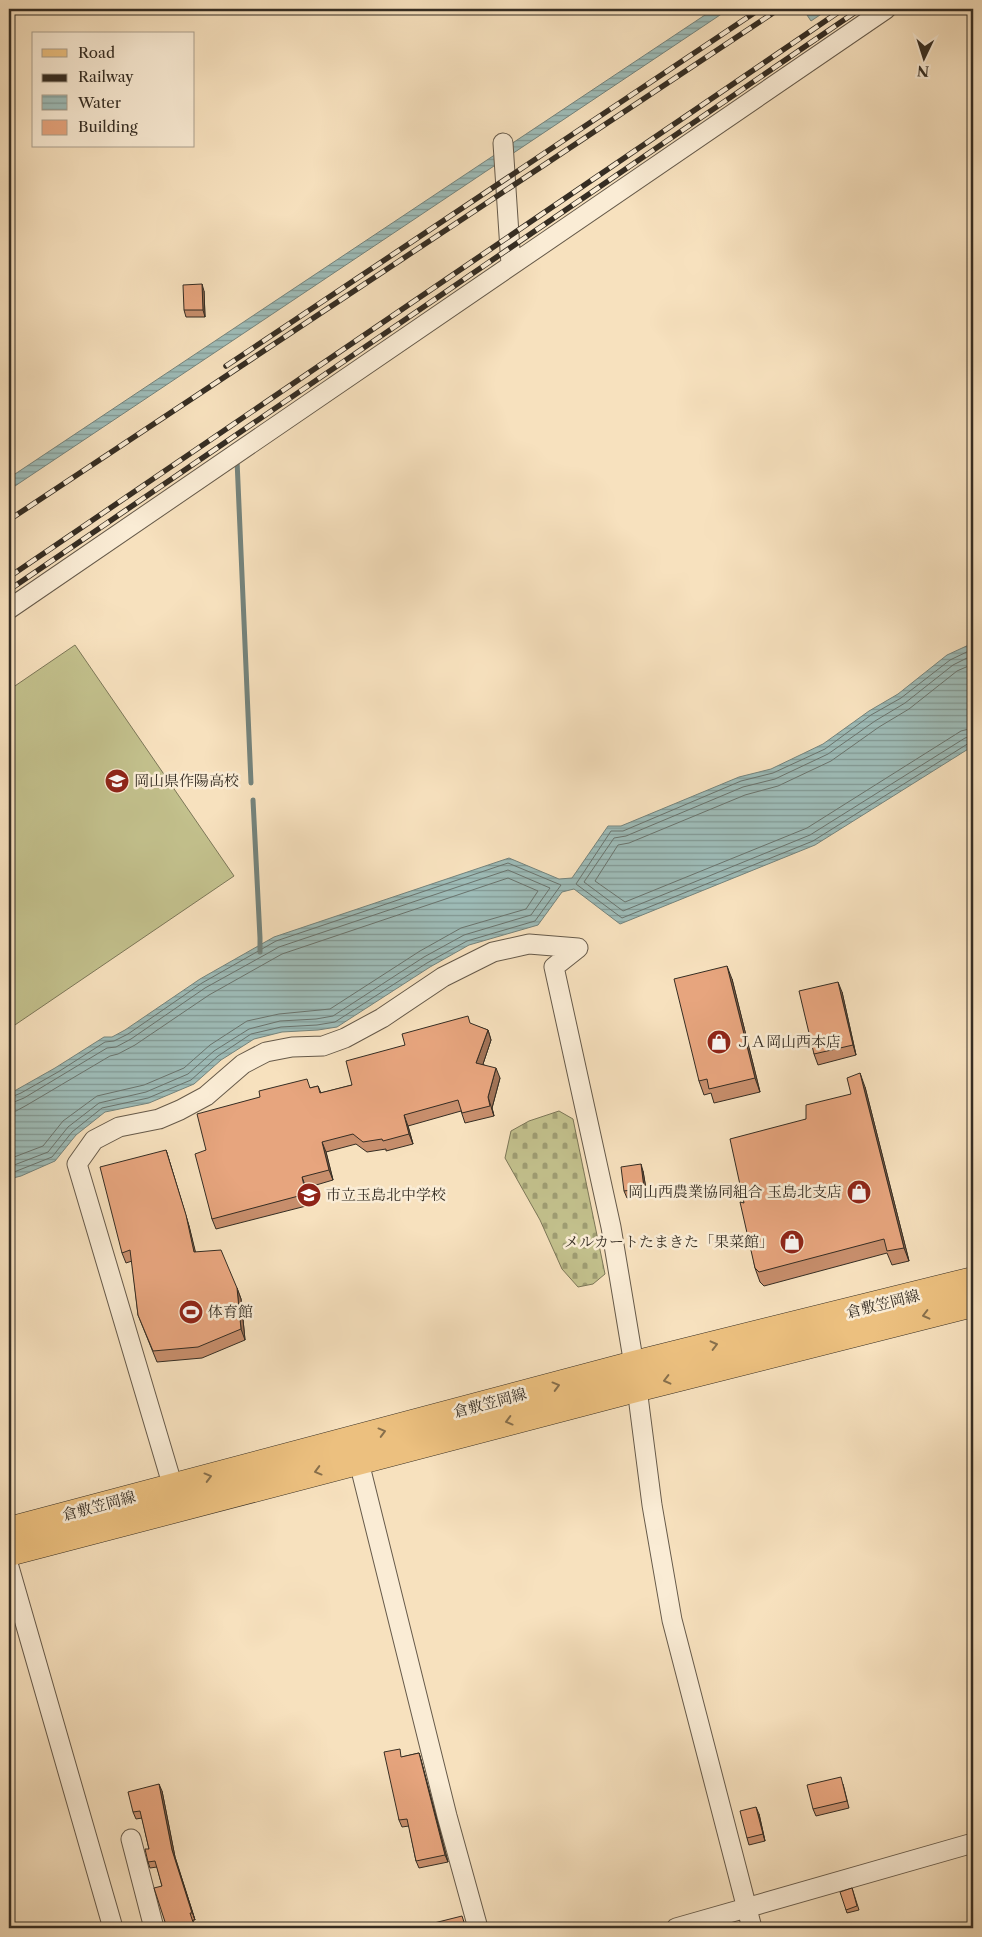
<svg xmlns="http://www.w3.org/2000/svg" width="982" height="1937" font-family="'Libre Caslon Text','Noto Serif JP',serif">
  <defs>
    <pattern id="cemetery-stones" width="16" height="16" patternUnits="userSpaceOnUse" patternTransform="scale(1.25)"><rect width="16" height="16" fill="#c3c18d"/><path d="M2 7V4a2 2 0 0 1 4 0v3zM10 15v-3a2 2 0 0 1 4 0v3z" fill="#9f9d73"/></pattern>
    <pattern id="water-rules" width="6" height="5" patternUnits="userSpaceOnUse" patternTransform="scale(1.25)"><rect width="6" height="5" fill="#9ebcb8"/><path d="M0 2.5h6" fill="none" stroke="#829995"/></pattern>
  </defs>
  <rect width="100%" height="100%" fill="#f7e1be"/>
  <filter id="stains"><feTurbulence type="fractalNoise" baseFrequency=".004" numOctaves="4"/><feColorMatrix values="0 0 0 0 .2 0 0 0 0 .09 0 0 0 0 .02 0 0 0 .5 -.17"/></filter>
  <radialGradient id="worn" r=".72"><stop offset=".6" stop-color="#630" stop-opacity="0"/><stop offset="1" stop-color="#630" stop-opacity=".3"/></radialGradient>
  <path fill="url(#cemetery-stones)" stroke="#7c7758" d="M559 1111 573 1119 605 1274 593 1284 578 1287 562 1269 540 1220 505 1158 511 1131 529 1121Z"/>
  <path fill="#c3c18d" stroke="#7c7758" d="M75 645 234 876 9 1029V690Z"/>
  <path fill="url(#water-rules)" stroke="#74837c" d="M714 9H729L9 490V478Z
    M803 9H829L811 21Z
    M973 643V746L815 845 620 924 574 889 562 892 538 925 469 945 430 967 337 1027 318 1030 282 1032 254 1039 221 1060 194 1084 149 1103 105 1112 76 1135 55 1161 21 1176 9 1179V1094L55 1068 104 1037H112L125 1030 200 979 274 937 509 858 559 879 572 878 608 826H621L739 777 771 769 823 744 869 711 898 694 947 655Z"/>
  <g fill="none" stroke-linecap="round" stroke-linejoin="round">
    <path stroke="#6a746e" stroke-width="1" d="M973 649 950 660 901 698 871 715 825 749 773 773 741 781 623 831H611L576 884 622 918 813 841 969 743 973 742
      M973 655 953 665 905 703 875 721 828 754 775 779 743 787 626 836 614 838 584 882 623 911 810 835 965 738 973 736
      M973 664 957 671 909 709 879 727 831 761 778 786 745 795 629 843 618 845 595 881 625 902 807 828 961 731 973 728
      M9 1098 21 1093 58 1072 105 1042 114 1041 128 1034 202 983 276 941 508 863 561 885 535 921 467 941 427 963 335 1022 317 1025 281 1027 251 1034 218 1056 191 1080 148 1098 102 1108 72 1132 52 1157 9 1174
      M9 1104 24 1098 107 1048 116 1047 131 1039 205 988 279 947 508 870 550 888 531 915 464 935 424 957 333 1016 316 1019 280 1021 249 1029 214 1051 188 1074 146 1092 99 1103 68 1127 48 1152 9 1167
      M9 1111H16L27 1105 110 1056 118 1054 135 1045 209 995 282 954 508 878 538 891 526 909 461 928 420 951 330 1009 279 1014 247 1021 210 1045 184 1068 144 1085 97 1096 63 1121 43 1146 9 1159"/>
    <path stroke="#74837c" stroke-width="5" d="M237 460 251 783
      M253 800 260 938V952"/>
    <defs>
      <path id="minor" d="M503 143 511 265
        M9 609 886 9
        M578 948 554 967 611 1227 634 1365 652 1505 672 1620 752 1928
        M356 1450 447 1816 478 1928
        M173 1500V1487L77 1164 94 1140 119 1127 159 1119 180 1110 206 1096 243 1064 266 1052 292 1047 323 1046 345 1038 382 1018 443 977 493 952 529 944 578 948
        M9 1567 113 1928
        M131 1839 154 1928
        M676 1928 973 1843"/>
      <path id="primary" d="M9 1531 634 1365 973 1281
        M9 1552 636 1388 973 1303"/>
    </defs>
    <use href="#minor" stroke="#665a4a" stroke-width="21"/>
    <use href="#primary" stroke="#352d23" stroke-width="29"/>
    <use href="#minor" stroke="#faecd5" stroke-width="19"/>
    <use href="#primary" stroke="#ecc07f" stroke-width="28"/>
    <defs>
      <path id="rail" d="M226 366 760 9
        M9 520 779 9
        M9 577 843 9
        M9 590 860 9"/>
    </defs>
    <use href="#rail" stroke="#352d23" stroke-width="5.5"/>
    <use href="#rail" stroke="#faecd5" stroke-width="4" stroke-dasharray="11" stroke-linecap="butt"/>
  </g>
  <path fill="#c78e6c" stroke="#352d23" d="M204 291 205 317H186L184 310Z
    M732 979 760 1092 714 1103 711 1093 704 1095 699 1081Z
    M842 992 856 1055 818 1065 814 1054Z
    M470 1024 488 1030 491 1040 483 1064 500 1078 492 1108 494 1116 465 1123 461 1111 408 1126 413 1144 386 1151V1149L367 1152 356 1144 326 1152 333 1180 306 1188 310 1205 216 1229 212 1219 206 1150 310 1088 318 1086 321 1093 352 1085 405 1045Z
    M865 1087 909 1261 892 1265 887 1253 764 1286 760 1282 755 1268 744 1203 806 1119Z
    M166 1150 189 1226 195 1252 237 1288 241 1299 245 1340 202 1358 157 1362 138 1315 132 1261 126 1263 122 1253Z
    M643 1171 647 1195 627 1198 624 1191Z
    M419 1753 421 1760 448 1862 419 1868 416 1861 409 1826 402 1827 399 1820 402 1757Z
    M843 1784 849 1808 816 1816 813 1809Z
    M162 1791 175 1857 195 1920H193L195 1928H167L162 1886 157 1867 150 1868 148 1862 149 1849 142 1818 136 1819 133 1812Z
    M759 1814 765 1841 749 1845 747 1838Z
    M852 1888 859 1910 847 1913 846 1910Z"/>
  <path fill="#a27458" stroke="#352d23" d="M202 284 204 291 205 317 203 310Z
    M727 966 732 979 760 1092 755 1078Z
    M838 982 842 992 856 1055 853 1045Z
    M488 1030 491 1040 480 1073 476 1063Z
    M496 1068 500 1078 492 1108 494 1116 488 1097Z
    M860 1073 865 1087 909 1261 904 1248Z
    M404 1115 408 1126 413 1144 409 1134Z
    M322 1142 326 1152 333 1180 329 1170Z
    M166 1150 189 1226 198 1262 194 1252Z
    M641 1164 643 1171 647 1195 644 1188Z
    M302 1177 306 1188 310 1205 306 1194Z
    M237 1288 241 1299 245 1340 241 1329Z
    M419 1753 421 1760 448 1862 445 1855Z
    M159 1784 162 1791 175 1857 195 1920 172 1850Z
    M756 1807 759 1814 765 1841 763 1834Z"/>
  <path fill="#e7a57e" stroke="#352d23" d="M202 284 203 310H184L183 285Z
    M727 966 755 1078 709 1089 707 1079 699 1081 674 979Z
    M838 982 853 1045 814 1054 799 991Z
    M468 1016 470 1023 488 1030 476 1063 496 1068 488 1097 490 1106 462 1113 458 1100 404 1115 409 1134 383 1141 382 1139 363 1142 353 1134 322 1142 329 1170 302 1177 306 1194 212 1219 195 1154 206 1150 197 1114 260 1097 259 1091 307 1079 310 1088 318 1086 320 1093 352 1085 346 1061 405 1045 402 1034Z
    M860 1073 904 1248 887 1251 884 1239 759 1272 755 1268 740 1202 744 1203 730 1139 806 1119V1105L851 1094 847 1078Z
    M166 1150 186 1215 194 1252 221 1250 237 1288 241 1329 198 1347 153 1351 138 1315 130 1250 122 1253 100 1167Z
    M641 1164 644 1188 624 1191 621 1167Z
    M400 1749 401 1757 419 1753 445 1855 416 1861 407 1819 399 1820 384 1752Z
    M841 1777 847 1801 813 1809 807 1785Z
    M159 1784 172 1850 192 1913H190L195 1928H167L154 1888 162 1886 155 1861 148 1862 145 1849H149L140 1811 133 1812 128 1792Z
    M756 1807 763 1834 747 1838 740 1811Z
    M852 1888 857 1906 846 1910 840 1892Z
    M462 1916 466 1928H431L430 1924Z"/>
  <defs><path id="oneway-chevron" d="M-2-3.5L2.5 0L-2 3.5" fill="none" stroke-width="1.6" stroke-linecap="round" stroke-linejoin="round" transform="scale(1.25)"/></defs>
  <g stroke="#876f4c">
    <use href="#oneway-chevron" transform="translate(926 1315) rotate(166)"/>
    <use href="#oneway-chevron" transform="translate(714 1345) rotate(-14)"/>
    <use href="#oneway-chevron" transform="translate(667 1380) rotate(166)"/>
    <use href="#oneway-chevron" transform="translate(556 1386) rotate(-15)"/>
    <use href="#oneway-chevron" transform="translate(509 1421) rotate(165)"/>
    <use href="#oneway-chevron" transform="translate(382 1432) rotate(-15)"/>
    <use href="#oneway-chevron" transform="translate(318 1471) rotate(165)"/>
    <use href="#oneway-chevron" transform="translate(208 1477) rotate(-15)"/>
  </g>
  <defs>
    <symbol id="school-disc" viewBox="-11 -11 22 22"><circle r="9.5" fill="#8f2418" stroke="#faecd5"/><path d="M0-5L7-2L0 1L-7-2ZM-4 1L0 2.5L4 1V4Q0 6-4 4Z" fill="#fff"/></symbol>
    <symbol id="shop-disc" viewBox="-11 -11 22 22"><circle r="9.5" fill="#8f2418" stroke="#faecd5"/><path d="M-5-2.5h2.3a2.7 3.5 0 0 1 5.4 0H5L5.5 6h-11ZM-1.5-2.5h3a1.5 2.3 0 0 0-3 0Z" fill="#fff"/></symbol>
    <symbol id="stadium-disc" viewBox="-11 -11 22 22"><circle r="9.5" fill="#8f2418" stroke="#faecd5"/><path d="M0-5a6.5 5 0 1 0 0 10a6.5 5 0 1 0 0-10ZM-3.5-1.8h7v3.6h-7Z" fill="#fff"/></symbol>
  </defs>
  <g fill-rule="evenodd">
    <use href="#school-disc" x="103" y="767" width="28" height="28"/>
    <use href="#shop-disc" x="705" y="1028" width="28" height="28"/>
    <use href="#shop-disc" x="845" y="1178" width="28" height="28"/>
    <use href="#school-disc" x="295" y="1181" width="28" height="28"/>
    <use href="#shop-disc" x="778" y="1228" width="28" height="28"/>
    <use href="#stadium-disc" x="177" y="1298" width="28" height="28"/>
  </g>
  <g text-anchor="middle" stroke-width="5" stroke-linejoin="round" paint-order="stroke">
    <g font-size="15" fill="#352d23" stroke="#faecd5" text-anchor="start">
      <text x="134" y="786">岡山県作陽高校</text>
      <text x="736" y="1047">ＪＡ岡山西本店</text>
      <text x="842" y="1197" text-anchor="end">岡山西農業協同組合 玉島北支店</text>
      <text x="326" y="1200">市立玉島北中学校</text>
      <text x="774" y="1247" text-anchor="end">メルカートたまきた「果菜館」</text>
      <text x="208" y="1317">体育館</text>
    </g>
    <g font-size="15" fill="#352d23" stroke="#faecd5">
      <text transform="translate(883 1304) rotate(-14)" y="5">倉敷笠岡線</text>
      <text transform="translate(490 1403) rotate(-15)" y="5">倉敷笠岡線</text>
      <text transform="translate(99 1506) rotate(-15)" y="5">倉敷笠岡線</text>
    </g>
  </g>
  <rect width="982" height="1937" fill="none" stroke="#f7e1be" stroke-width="30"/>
  <rect x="10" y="10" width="962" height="1917" fill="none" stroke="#352d23" stroke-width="2.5"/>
  <rect x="15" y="15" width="952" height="1907" fill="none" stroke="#352d23"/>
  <rect x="32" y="32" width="162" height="115" fill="#faecd5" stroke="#aba08e"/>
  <rect x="42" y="49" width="25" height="8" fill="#ecc07f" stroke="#aba08e"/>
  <text x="78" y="58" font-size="15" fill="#352d23">Road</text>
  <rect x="42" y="74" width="25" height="8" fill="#352d23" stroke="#aba08e"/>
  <text x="78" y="82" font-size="15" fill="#352d23">Railway</text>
  <rect x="42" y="95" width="25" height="15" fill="url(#water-rules)" stroke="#aba08e"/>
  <text x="78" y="108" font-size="15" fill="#352d23">Water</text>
  <rect x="42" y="120" width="25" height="15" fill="#e7a57e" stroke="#aba08e"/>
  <text x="78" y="132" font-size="15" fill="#352d23">Building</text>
  <g transform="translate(924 58) rotate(184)" stroke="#faecd5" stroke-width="4" paint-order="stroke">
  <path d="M0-4L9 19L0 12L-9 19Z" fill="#352d23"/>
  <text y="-8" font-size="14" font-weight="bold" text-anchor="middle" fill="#352d23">N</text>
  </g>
  <rect width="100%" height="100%" filter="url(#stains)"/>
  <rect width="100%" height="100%" fill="url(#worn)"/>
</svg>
